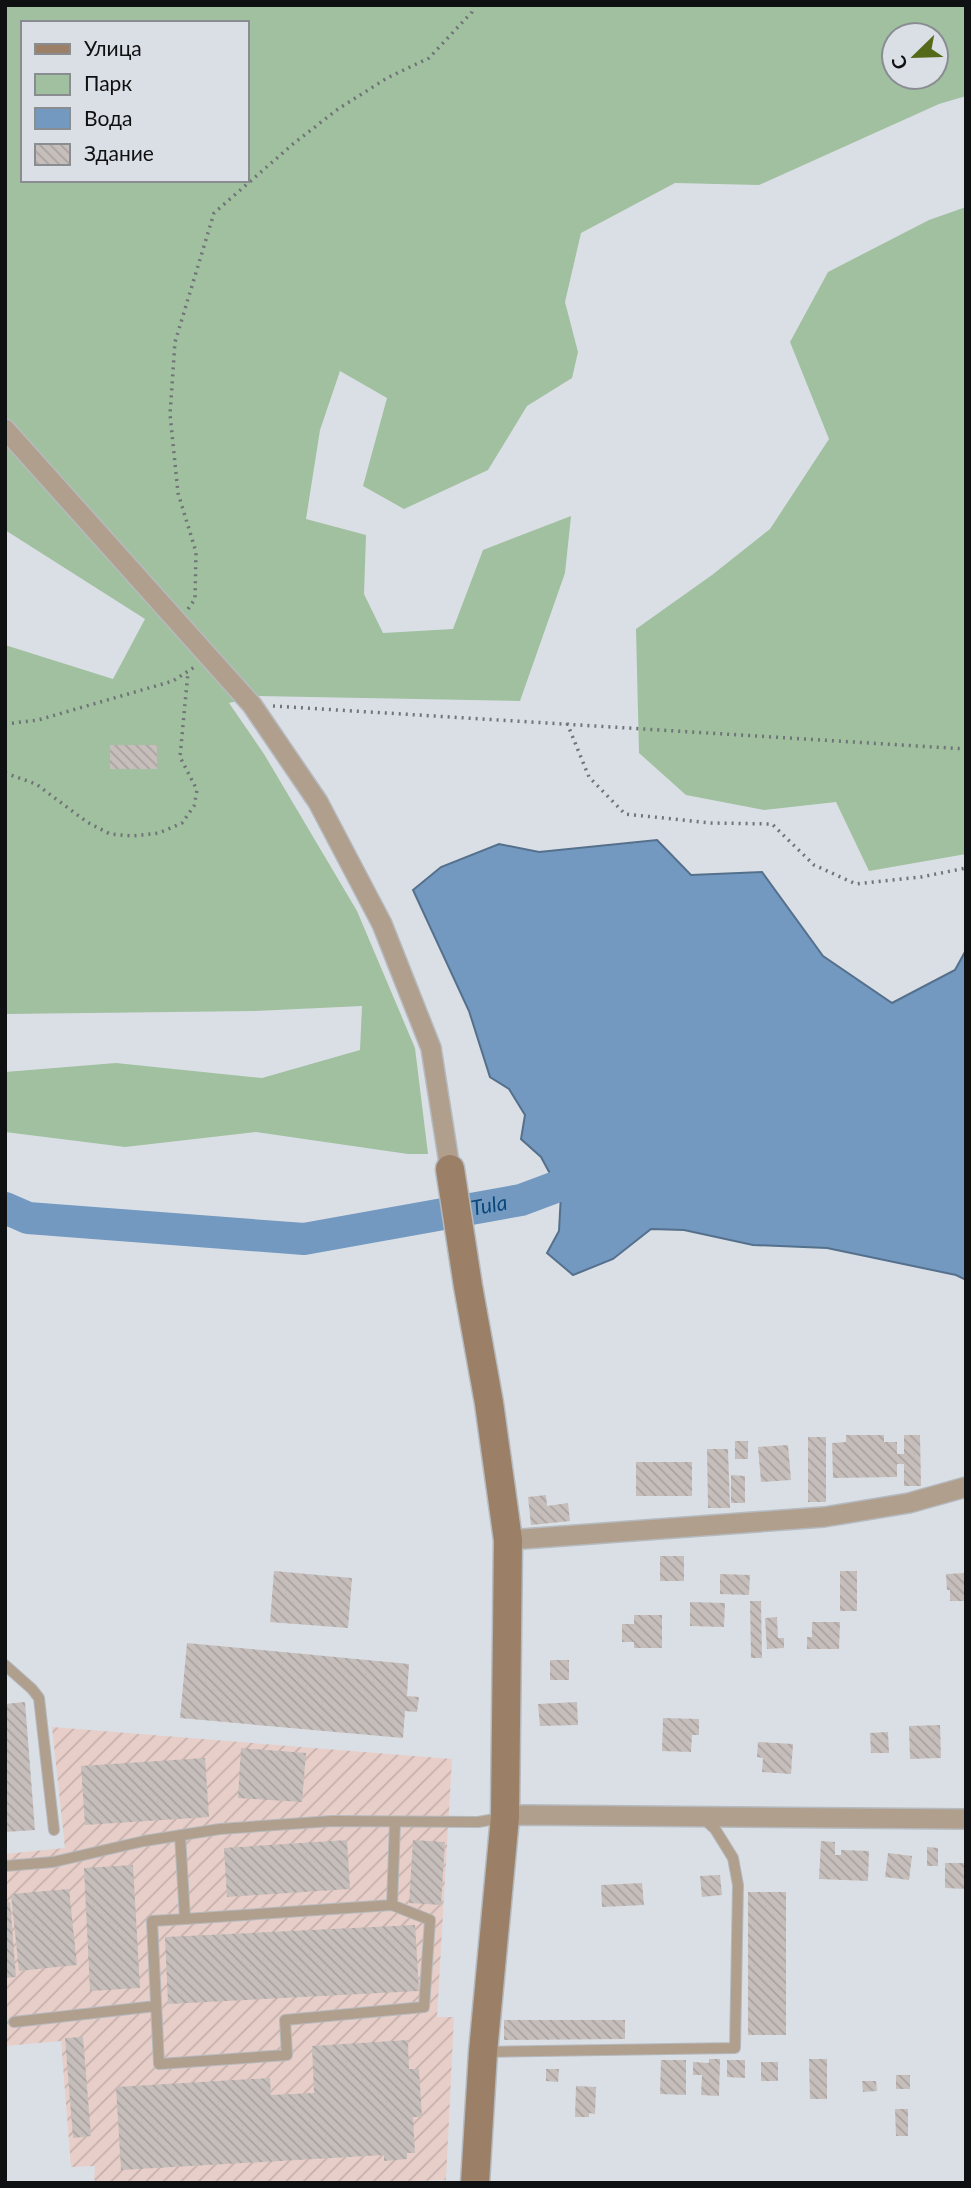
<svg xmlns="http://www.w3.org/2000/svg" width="971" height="2188" font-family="Lato,sans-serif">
  <defs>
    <pattern id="industrial-furrows" width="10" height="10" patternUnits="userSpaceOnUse" patternTransform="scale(1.75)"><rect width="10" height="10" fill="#e8cec9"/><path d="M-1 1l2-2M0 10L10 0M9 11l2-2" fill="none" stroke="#c6b0ac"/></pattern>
    <pattern id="building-back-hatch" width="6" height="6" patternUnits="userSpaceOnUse" patternTransform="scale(1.75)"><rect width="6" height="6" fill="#c6bebb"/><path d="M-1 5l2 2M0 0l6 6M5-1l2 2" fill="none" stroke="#a9a2a0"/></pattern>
  </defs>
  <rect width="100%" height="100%" fill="#dadfe5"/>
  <path fill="url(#industrial-furrows)" d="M52 1727 452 1759 437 2017H454L446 2180 354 2183H97L94 2179 95 2166 71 2167 61 2041 5 2046V1854L65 1848Z"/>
  <path fill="#a0c0a0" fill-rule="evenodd" d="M5 5H966V96L939 104 759 185 675 183 581 233 565 302 578 352 572 378 527 406 488 470 404 509 363 486 387 398 340 371 320 430 306 519 366 535 364 594 383 633 453 629 483 550 571 516 565 573 520 701 258 696 229 703 264 754 357 911 415 1048 428 1154H408L256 1132 125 1147 5 1132V1072L116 1063 262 1078 360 1050 362 1006 255 1011 5 1014V645L113 679 145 619 5 530ZM23 23H247V180H23ZM894 35H936V77H894Z
    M966 207V854L869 871 836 802 764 810 686 795 639 753 636 629 712 575 770 529 829 439 790 342 828 272 929 220Z"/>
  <path fill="#7399c0" stroke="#55708c" stroke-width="2" d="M657 840 691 875 762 872 823 956 892 1003 955 970 966 950V1280L956 1275 827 1248 753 1245 684 1230 651 1229 613 1259 573 1275 547 1253 559 1231 561 1194 541 1157 521 1139 525 1115 509 1089 490 1077 469 1011 413 890 441 867 499 844 539 852Z"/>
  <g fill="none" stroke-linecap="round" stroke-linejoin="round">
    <path stroke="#7399c0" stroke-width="32" id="s1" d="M5 1208 28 1218 304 1239 521 1200 596 1172"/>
  </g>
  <path fill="url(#building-back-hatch)" d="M110 745H157V769H110Z
    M846 1435H884V1442H897V1454H904V1435H920L921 1486H904V1464H897V1477L833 1478 832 1443 846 1442Z
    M808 1437H826V1502H808Z
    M735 1441H748V1459H735Z
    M788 1445 791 1480 761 1482 758 1447Z
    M707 1449H728L730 1508H708Z
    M636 1462H692V1496H636Z
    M731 1475 745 1476V1503H731Z
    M546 1495 547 1506 568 1503 570 1521 531 1525 528 1497Z
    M660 1556H684V1581H660Z
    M274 1571 352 1578 348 1628 270 1622Z
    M840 1571H857V1611H840Z
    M966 1573V1601H950V1590H947L946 1574Z
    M720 1574 750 1575 749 1595 720 1594Z
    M750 1601H761L762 1658H751Z
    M690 1602 725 1603 724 1627 690 1626Z
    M634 1615H662V1648H634V1642H622V1624H634Z
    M777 1617 778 1638H784V1648L767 1649 765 1618Z
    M812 1622H840L839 1649H807V1637H812Z
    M187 1643 409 1664 407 1696 419 1697 417 1712 405 1711 403 1738 180 1718Z
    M550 1660H569V1680H550Z
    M25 1702 35 1830 5 1832V1704Z
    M577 1702 578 1725 540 1726 538 1704Z
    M663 1718 699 1719V1735H692L691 1752 662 1751Z
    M940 1725 941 1758 910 1759 909 1726Z
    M888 1732 889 1753H871L870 1733Z
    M758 1742 793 1744 791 1774 762 1772 763 1758 757 1757Z
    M241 1748 306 1753 302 1802 238 1798Z
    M205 1758 209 1817 85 1825 81 1766Z
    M347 1840 350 1889 227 1897 224 1848Z
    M413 1840 445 1842 441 1905 409 1903Z
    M821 1841 835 1842V1855H841V1850L869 1851 868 1881 819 1879Z
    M927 1847 938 1848V1866H927Z
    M888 1853 912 1856 909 1880 885 1877Z
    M945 1863H966V1889L945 1888Z
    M133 1865 140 1988 90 1991 84 1868Z
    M720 1875 722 1895 702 1897 700 1876Z
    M642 1883 644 1905 602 1907 601 1885Z
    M69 1889 77 1965 19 1971 11 1894Z
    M748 1892H786V2035H748Z
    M5 1902H10L16 1977 5 1978Z
    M415 1925 419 1991 168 2004 165 1937Z
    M504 2020H625V2039L504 2040Z
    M83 2037 91 2136 73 2138 65 2038Z
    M408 2040 409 2069H419L422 2117H413L415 2153H407V2159L384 2161V2155L121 2170 116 2087 270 2078 271 2095 314 2093 312 2046Z
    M709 2059H720L719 2096 701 2095 702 2075H693V2062L709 2063Z
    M809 2059H827V2099H810Z
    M661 2060H686V2095L660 2094Z
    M727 2060H745V2078L727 2077Z
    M761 2062H778V2081H761Z
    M546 2069H559L558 2082 546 2081Z
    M896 2075H910V2089H896Z
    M862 2081H876L877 2091 863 2092Z
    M576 2086 596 2087 595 2114 589 2113V2117H575Z
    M895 2109H908V2136H896Z"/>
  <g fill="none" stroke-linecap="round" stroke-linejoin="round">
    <defs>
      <path id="lane" d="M5 1665 32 1689 39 1698 54 1830
        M180 1835 185 1919 392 1905 395 1822
        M5 1866 53 1862 144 1841 220 1829 332 1821 478 1822 501 1818
        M185 1919 152 1921 159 2064 287 2055 285 2020 424 2007 430 1920 392 1905
        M14 2022 156 2006
        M484 2052 735 2048 738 1885 733 1858 715 1829 703 1818"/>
      <path id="street" d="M5 429 252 705 318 802 382 924 431 1048 450 1169
        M508 1540 824 1517 909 1503 966 1487
        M505 1817 523 1815 966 1819"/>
      <path id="secondary" d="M450 1169 468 1286 489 1403 508 1540 505 1817 483 2052 475 2183"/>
    </defs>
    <use href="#lane" stroke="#b5babf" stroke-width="12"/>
    <use href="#street" stroke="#b5babf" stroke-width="22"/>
    <use href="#secondary" stroke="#b5babf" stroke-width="31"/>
    <path stroke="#707377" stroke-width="3.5" stroke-dasharray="2 5" stroke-linecap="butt" d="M188 609 195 599 196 552 178 493 170 414 175 342 214 213 293 144 338 109 387 78 429 58 472 12 474 5
      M273 706 966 749
      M567 723 589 777 625 814 711 823 772 824 814 865 856 884 921 877 966 868
      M5 724 38 720 173 681 196 666
      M5 773 36 784 87 822 110 834 132 836 159 833 182 823 194 806 197 790 180 757 188 672"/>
    <use href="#lane" stroke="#b19f8e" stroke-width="10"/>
    <use href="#street" stroke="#b19f8e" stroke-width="19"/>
    <use href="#secondary" stroke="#9b8067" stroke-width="28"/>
  </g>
  <g text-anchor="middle" stroke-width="6" stroke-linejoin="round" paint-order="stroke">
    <g font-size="21" font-style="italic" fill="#094779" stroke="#dadfe5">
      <text dy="7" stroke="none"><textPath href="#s1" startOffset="490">Tula</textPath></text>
    </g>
  </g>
  <rect width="971" height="2188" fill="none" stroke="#0f1012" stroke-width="14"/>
  <rect x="21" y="21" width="228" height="161" fill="#dadfe5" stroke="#898c91" stroke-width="2"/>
  <rect x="35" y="44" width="35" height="10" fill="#9b8067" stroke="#898c91" stroke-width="2"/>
  <text x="84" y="56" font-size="21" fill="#0f1012">Улица</text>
  <rect x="35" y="74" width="35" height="21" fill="#a0c0a0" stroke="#898c91" stroke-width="2"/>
  <text x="84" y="91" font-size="21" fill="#0f1012">Парк</text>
  <rect x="35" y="108" width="35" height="21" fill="#7399c0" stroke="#898c91" stroke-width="2"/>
  <text x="84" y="126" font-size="21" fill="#0f1012">Вода</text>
  <rect x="35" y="144" width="35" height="21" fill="url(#building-back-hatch)" stroke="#898c91" stroke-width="2"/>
  <text x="84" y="161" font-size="21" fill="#0f1012">Здание</text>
  <g transform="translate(915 56) rotate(247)"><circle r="33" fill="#dadfe5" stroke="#898c91" stroke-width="2"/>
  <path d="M0-5L12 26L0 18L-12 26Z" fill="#556a19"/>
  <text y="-10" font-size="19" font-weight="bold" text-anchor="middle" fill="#0f1012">С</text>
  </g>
</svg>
